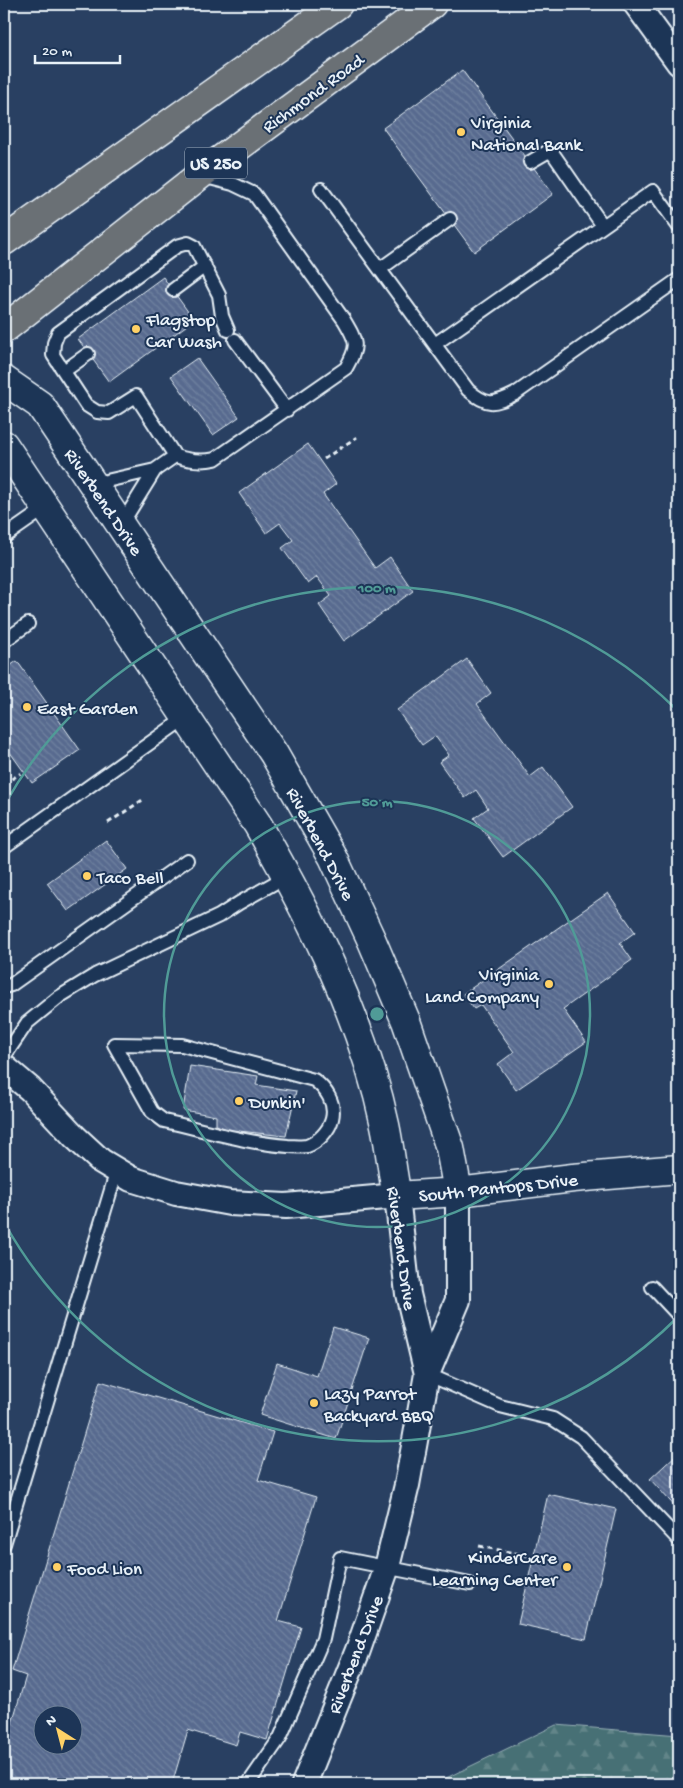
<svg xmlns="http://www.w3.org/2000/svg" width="683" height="1788" font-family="'Gochi Hand',sans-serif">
  <defs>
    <pattern id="forest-firs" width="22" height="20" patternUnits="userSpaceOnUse" patternTransform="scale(1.25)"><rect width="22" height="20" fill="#477075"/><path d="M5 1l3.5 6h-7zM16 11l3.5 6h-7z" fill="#628589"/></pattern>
    <pattern id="building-back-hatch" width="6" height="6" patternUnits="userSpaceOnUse" patternTransform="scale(1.25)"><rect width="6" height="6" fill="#586b8f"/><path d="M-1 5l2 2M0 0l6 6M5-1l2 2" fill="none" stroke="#7081a0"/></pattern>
  </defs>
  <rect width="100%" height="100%" fill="#294062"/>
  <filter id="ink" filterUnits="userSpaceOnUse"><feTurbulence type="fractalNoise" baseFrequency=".02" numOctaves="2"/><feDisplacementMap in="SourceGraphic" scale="10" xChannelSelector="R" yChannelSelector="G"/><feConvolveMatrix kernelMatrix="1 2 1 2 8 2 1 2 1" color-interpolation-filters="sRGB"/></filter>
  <g filter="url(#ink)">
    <path fill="url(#forest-firs)" stroke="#98b0b6" d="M556 1725 679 1735V1784H438L440 1781Z"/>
    <path fill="url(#building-back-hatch)" stroke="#e8f1f8" fill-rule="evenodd" d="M462 70 553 194 474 252 383 128Z
      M163 277 194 320 109 382 78 339Z
      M197 358 239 417 213 435 171 376Z
      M308 444 336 484 323 494 375 568 390 557 413 591 344 641 319 605 331 596 317 577 308 584 282 548 293 540 280 523 266 533 239 493Z
      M467 659 491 693 477 704 530 777 543 767 572 807 503 857 474 818 488 808 476 790 465 798 439 762 449 755 435 736 422 745 397 710Z
      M17 661 80 750 32 783 4 744V670Z
      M106 840 127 869 68 911 47 883Z
      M608 893 635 932 620 943 632 960 563 1009 586 1042 516 1090 498 1064 514 1052 481 1005 474 1009 463 994Z
      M190 1066 258 1076 256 1085 296 1091 286 1136 229 1130 216 1125V1116L183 1110Z
      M333 1327 369 1338 336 1439 260 1415 277 1363 317 1376Z
      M100 1381 273 1432 258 1480 316 1497 278 1621 301 1627 267 1740 240 1732 236 1745 188 1730 172 1784H4V1750L26 1676 12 1671ZM42 1716H72V1746H42Z
      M679 1452V1511L650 1479Z
      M548 1494 616 1509 586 1639 518 1624Z"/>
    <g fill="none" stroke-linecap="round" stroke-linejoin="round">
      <defs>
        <path id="lane" d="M530 162 549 151 554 155 603 226
          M321 189 468 390C487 406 493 405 515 394L679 279
          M380 269 450 219
          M173 290 205 266
          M235 340 287 410
          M435 344 653 191 679 227
          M64 371 88 354
          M175 456C190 461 201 462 215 459L346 368C359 345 357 342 344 320L254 194 233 184 202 176
          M155 470 175 456 136 396 109 413 97 412 86 405 53 355 54 343 58 333 177 246 188 243 194 246 219 295 222 316 228 330
          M93 484 155 470 121 525
          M4 537 47 507
          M4 641 28 624
          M4 847 185 718
          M4 987 11 985 187 860
          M114 1044 182 1045 314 1080C326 1089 336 1103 332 1119 329 1131 318 1142 307 1146 301 1147 294 1146 288 1146 246 1143 205 1130 164 1121L152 1112Z
          M4 1057 27 1023 59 997 95 975 219 916 239 903 287 876
          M652 1287 679 1316
          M427 1374 500 1406 553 1419 581 1437 679 1540
          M4 1544 117 1170
          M248 1784 280 1738 323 1639 340 1558 470 1584"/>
        <path id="street" d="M636 4 679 63
          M4 1067 30 1089 75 1137 101 1161 131 1179 176 1193 230 1203 286 1206 397 1196 408 1294 427 1374
          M304 1784 358 1650 387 1567 407 1485 427 1374 458 1300V1192"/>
        <path id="secondary" d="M4 380 40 405 274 754 333 857 372 941 406 1021 450 1148 458 1192
          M4 445 258 825C312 919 362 1018 385 1125 390 1148 392 1172 397 1196L458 1192 573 1178 679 1169"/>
        <path id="highway" d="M4 241 338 4
          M4 329 200 175 432 4"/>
      </defs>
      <use href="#lane" stroke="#e8f1f8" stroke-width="16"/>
      <use href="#street" stroke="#e8f1f8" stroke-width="28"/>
      <use href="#secondary" stroke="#e8f1f8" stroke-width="31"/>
      <use href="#highway" stroke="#e8f1f8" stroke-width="31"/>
      <path stroke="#e8f1f8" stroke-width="3" stroke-dasharray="5 4" stroke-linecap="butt" d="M324 459 357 437
        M4 784 21 773
        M108 823 144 799
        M479 1546 529 1556"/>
      <use href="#lane" stroke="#1d3557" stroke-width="12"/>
      <use href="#street" stroke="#1d3557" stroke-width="24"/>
      <use href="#secondary" stroke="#1d3557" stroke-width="28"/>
      <use href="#highway" stroke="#6b6f75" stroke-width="28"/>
    </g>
  </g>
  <g fill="none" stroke="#509b97" stroke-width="2.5">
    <circle cx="377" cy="1014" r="213"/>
    <path d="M679 1316A427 427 0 0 1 5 1224M5 804A427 427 0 0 1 679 712"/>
  </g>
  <g fill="#ffd166" stroke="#1d3557" stroke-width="2">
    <circle cx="461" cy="132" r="5"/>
    <circle cx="136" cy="329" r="5"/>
    <circle cx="27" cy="707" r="5"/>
    <circle cx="87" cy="876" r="5"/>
    <circle cx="549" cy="984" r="5"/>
    <circle cx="239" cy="1101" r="5"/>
    <circle cx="314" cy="1403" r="5"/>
    <circle cx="57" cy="1567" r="5"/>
    <circle cx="567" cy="1567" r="5"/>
  </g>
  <g text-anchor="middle" stroke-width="4" stroke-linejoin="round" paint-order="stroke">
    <rect fill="#1d3557" stroke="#abb9c8" stroke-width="1" x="185" y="147.5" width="62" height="31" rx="4"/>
    <g font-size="18" font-weight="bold" fill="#e8f1f8">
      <text x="216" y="169">US 250</text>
    </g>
    <g font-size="19" fill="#e8f1f8" stroke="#1d3557">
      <text transform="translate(312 92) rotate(-36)" y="7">Richmond Road</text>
      <text transform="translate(105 501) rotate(56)" y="7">Riverbend Drive</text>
      <text transform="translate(322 843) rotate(62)" y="7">Riverbend Drive</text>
      <text transform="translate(498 1186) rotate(-6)" y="7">South Pantops Drive</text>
      <text transform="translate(403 1248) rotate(82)" y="7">Riverbend Drive</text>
      <text transform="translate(354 1654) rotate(-69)" y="7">Riverbend Drive</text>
    </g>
    <g font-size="19" fill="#e8f1f8" stroke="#1d3557" text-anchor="start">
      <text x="471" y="128">Virginia<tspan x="471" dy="22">National Bank</tspan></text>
      <text x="146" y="325">Flagstop<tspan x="146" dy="22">Car Wash</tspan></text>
      <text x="37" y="714">East Garden</text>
      <text x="97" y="883">Taco Bell</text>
      <text x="539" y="980" text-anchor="end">Virginia<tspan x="539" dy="22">Land Company</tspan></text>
      <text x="249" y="1108">Dunkin'</text>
      <text x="324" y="1399">Lazy Parrot<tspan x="324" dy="22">Backyard BBQ</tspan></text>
      <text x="557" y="1563" text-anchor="end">KinderCare<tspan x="557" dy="22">Learning Center</tspan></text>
      <text x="67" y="1574">Food Lion</text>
    </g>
  </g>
  <circle cx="377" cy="1014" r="8" fill="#509b97" stroke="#1d3557" stroke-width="2.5"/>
  <g font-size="15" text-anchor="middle" font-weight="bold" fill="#509b97" stroke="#1d3557" stroke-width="4" stroke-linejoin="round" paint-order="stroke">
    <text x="377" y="592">100 m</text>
    <text x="377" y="806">50 m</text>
  </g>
  <rect width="683" height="1788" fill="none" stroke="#1d3557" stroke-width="20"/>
  <rect x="10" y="10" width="663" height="1768" fill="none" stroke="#e8f1f8" stroke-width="2" filter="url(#ink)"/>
  <g transform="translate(58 1730) rotate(324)"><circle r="24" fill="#1d3557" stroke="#6e8097"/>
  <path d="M0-4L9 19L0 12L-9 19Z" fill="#ffd166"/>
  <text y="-8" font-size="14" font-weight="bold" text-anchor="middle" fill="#e8f1f8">N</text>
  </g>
  <path d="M35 55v8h85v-8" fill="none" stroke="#e8f1f8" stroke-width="2.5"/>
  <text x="42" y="55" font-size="15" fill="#e8f1f8" stroke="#1d3557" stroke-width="4" paint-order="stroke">20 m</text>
</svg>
